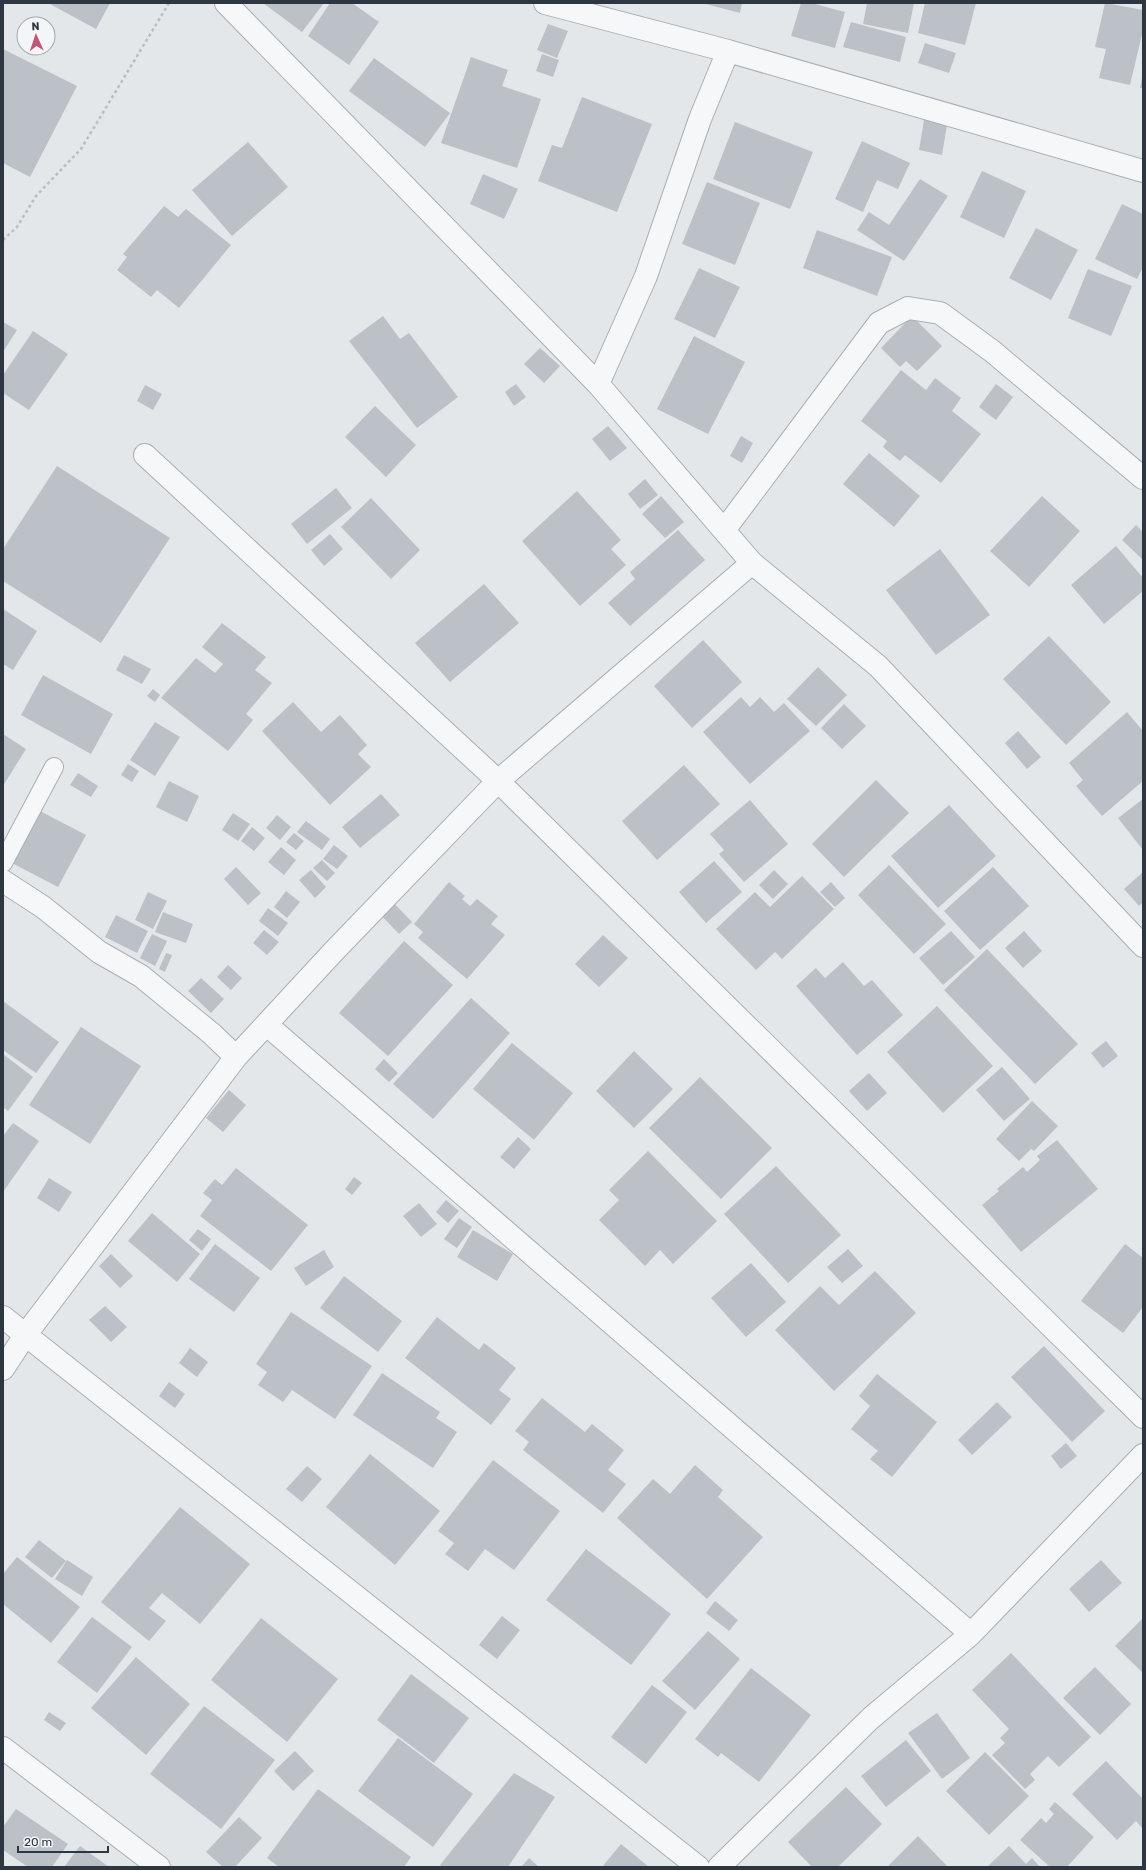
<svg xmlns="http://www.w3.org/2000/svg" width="1146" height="1870" font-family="Rubik,sans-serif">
  <rect width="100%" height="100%" fill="#e3e7ea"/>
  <path fill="#bbc1c6" d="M48 3H110L96 29Z
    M263 3H324L302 32Z
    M330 3H352L379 22 349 65 308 36Z
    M702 3H742L740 13Z
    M801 3H811L845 12 835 48 791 36Z
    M867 3H914L908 33 863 24Z
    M925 3H976L965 45 918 33Z
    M1105 3 1143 10V30L1130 85 1099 78 1106 49 1095 47Z
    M851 22 906 37 900 62 843 47Z
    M548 24 568 31 557 58 537 50Z
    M925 43 956 53 949 73 918 63Z
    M3 49 77 86 30 177 3 163Z
    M542 54 559 60 553 77 536 71Z
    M471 57 508 70 502 86 541 99 517 168 441 143Z
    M374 58 450 113 425 147 349 91Z
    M1142 78H1143V88H1140Z
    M582 97 652 124 617 212 538 181 552 145 562 148Z
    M925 114 948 119 942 155 919 150Z
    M735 122 813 152 790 209 713 179Z
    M862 141 910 163 898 189 877 180 863 212 835 199Z
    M248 142 288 187 232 236 192 190Z
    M982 171 1026 191 1004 238 960 217Z
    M483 174 518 189 504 219 470 204Z
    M920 179 948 196 904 261 857 230 869 212 889 225Z
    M707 182 760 203 735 265 682 244Z
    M1122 204 1143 214V267L1137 279 1095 259Z
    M164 206 178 217 186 209 231 245 179 308 157 290 151 297 117 270 127 257 123 254Z
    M1036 228 1078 250 1051 300 1009 278Z
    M817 230 892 257 877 296 803 268Z
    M699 268 740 287 715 338 674 319Z
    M1088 269 1132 286 1111 336 1068 318Z
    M383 316 400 339 409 333 458 397 417 428 349 341Z
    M912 316 942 346 917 371 906 361 900 367 881 348Z
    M3 322 17 330 3 352Z
    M33 331 68 354 29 410 3 393V375Z
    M694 336 745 362 708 434 657 409Z
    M540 348 560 366 544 383 524 364Z
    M901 370 926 390 935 378 961 398 952 411 981 434 941 483 905 455 900 461 883 447 887 441 861 421Z
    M516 384 526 397 514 406 505 392Z
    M996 384 1013 397 996 420 979 407Z
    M145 385 162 394 153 410 137 401Z
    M375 406 416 445 386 477 345 437Z
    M608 426 627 448 610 461 592 439Z
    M741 436 753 443 742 463 730 456Z
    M869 453 920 496 894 527 843 484Z
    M57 466 170 538 101 643 3 581V549Z
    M645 479 658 495 640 509 628 494Z
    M336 488 352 508 307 544 291 524Z
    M577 491 621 540 611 549 626 565 580 606 522 541Z
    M661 496 684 522 665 538 642 514Z
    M1042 496 1080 531 1029 587 990 551Z
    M371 498 420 550 391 579 341 527Z
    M1136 525 1143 532V560L1122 540Z
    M678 530 705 560 630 626 608 603 635 579 630 572Z
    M330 534 343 549 324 566 311 550Z
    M1116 546 1143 578V591L1104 624 1071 585Z
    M940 549 990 615 936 655 886 590Z
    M484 584 519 623 450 682 415 643Z
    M3 609 37 631 13 670 3 664Z
    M222 623 266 657 255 670 272 683 246 714 253 720 228 751 161 698 196 658 215 673 223 664 202 647Z
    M1049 636 1111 702 1066 745 1003 679Z
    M703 640 742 682 692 728 654 686Z
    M124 655 151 669 142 684 116 670Z
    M818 667 847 695 816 726 787 699Z
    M43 675 113 714 91 754 21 715Z
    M153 689 160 695 155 702 147 696Z
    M741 697 750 707 760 697 774 712 784 703 810 731 750 784 703 732Z
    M293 702 321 732 340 715 367 745 358 754 371 767 330 805 262 731Z
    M844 704 866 726 842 749 821 728Z
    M1127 712 1143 731V781L1102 816 1076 786 1083 780 1069 763Z
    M155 722 180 737 155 776 130 760Z
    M1018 731 1041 757 1027 769 1005 743Z
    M3 734 26 749 3 786Z
    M128 764 139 771 132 782 121 775Z
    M684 765 720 804 657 860 622 821Z
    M78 773 98 786 91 797 70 785Z
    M876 780 909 813 844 877 812 844Z
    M169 781 199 796 187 822 156 807Z
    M381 794 400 815 360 848 342 827Z
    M1143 799V850L1118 818Z
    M750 800 788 844 744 882 719 854 724 850 710 834Z
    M949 805 996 856 938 908 891 856Z
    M38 810 86 835 58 887 10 862Z
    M233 813 250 824 238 841 222 830Z
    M277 815 291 827 280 840 266 828Z
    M306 821 330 839 322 850 297 832Z
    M252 827 265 838 254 851 241 841Z
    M294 833 304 841 296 850 286 842Z
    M334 845 348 856 337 869 323 859Z
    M281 847 296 860 284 875 268 862Z
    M322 860 335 873 327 881 313 868Z
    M714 861 742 892 706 923 679 892Z
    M889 865 946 924 914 954 858 895Z
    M236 867 261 893 248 905 224 879Z
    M993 867 1029 906 980 950 944 911Z
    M311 870 326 887 315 898 299 880Z
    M774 870 788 884 773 899 759 885Z
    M1143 872V902L1139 906 1124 889Z
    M802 876 834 909 782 959 775 952 756 970 716 929 755 892 770 907Z
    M449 882 465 896 462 899 470 906 477 899 498 916 491 924 505 935 467 979 418 938 423 932 414 924Z
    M831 882 845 898 835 907 820 892Z
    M286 891 300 902 287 918 274 907Z
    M148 892 167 901 153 929 135 920Z
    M391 900 412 922 399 934 378 912Z
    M268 908 288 923 278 936 259 921Z
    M163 912 193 924 186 943 155 932Z
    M116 915 148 931 137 953 105 937Z
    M264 930 279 942 267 955 253 943Z
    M951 931 975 957 943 985 919 958Z
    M1024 931 1042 951 1023 968 1005 948Z
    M152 934 167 941 155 966 140 958Z
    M603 935 628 958 599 987 575 964Z
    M404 941 453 985 388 1056 339 1013Z
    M987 949 1078 1044 1035 1084 944 990Z
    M166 953 172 955 165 972 159 969Z
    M843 962 864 986 872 980 903 1015 857 1055 796 986 816 968 825 978Z
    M228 965 242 978 231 990 217 977Z
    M201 978 224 999 211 1013 188 991Z
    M471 998 510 1033 433 1119 393 1084Z
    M3 1001 59 1042 36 1073 3 1050Z
    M937 1006 993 1066 943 1113 887 1052Z
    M81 1027 141 1066 90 1144 29 1105Z
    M1106 1041 1118 1056 1103 1068 1091 1053Z
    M512 1043 573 1093 534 1140 473 1089Z
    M634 1051 673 1089 634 1128 596 1091Z
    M3 1054 33 1077 8 1111 3 1107Z
    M384 1059 398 1073 389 1082 375 1069Z
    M1002 1067 1030 1099 1004 1121 976 1090Z
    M869 1073 887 1093 867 1111 849 1091Z
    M700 1077 772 1148 721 1199 649 1128Z
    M229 1090 246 1105 223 1132 206 1118Z
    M1032 1101 1058 1126 1034 1151 1031 1149 1019 1161 996 1139Z
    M13 1123 39 1141 3 1192V1136Z
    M518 1137 531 1149 514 1169 500 1157Z
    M1057 1140 1098 1189 1021 1252 982 1205 999 1191 997 1189 1023 1167 1027 1172 1040 1160 1037 1156Z
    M648 1151 717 1221 673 1264 660 1250 645 1266 599 1220 619 1200 609 1190Z
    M776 1166 841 1235 788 1283 724 1214Z
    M236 1168 308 1225 271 1271 200 1216 212 1200 203 1193 215 1179 222 1185Z
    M354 1177 362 1183 352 1195 345 1189Z
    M49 1178 72 1192 59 1212 37 1198Z
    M446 1200 459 1211 448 1223 436 1212Z
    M419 1203 437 1224 421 1237 403 1216Z
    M152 1213 200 1254 177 1282 128 1241Z
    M459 1218 472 1227 457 1248 444 1239Z
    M198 1229 211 1239 202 1251 189 1240Z
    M473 1230 513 1254 497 1281 457 1257Z
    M215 1244 260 1278 234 1312 189 1279Z
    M1125 1244 1143 1258V1307L1123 1333 1081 1301Z
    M848 1249 863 1266 842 1283 827 1267Z
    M324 1250 334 1267 306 1286 294 1268Z
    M111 1254 133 1276 120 1288 99 1266Z
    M751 1263 786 1302 746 1337 711 1298Z
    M875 1271 916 1313 834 1391 775 1330 820 1286 839 1305Z
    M344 1276 402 1321 378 1352 320 1308Z
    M105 1306 127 1327 111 1342 89 1320Z
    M291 1312 372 1366 335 1419 292 1390 283 1402 258 1385 267 1372 256 1364Z
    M437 1317 479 1350 484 1343 516 1368 499 1390 511 1399 491 1425 405 1358Z
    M1044 1346 1105 1411 1072 1442 1011 1377Z
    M190 1348 208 1362 197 1377 179 1363Z
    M382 1373 440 1412 436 1418 457 1432 433 1468 353 1415Z
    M877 1374 937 1422 892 1477 870 1459 878 1451 851 1429 870 1406 859 1396Z
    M169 1382 185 1394 175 1408 159 1396Z
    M542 1398 585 1432 592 1424 624 1450 608 1470 626 1484 603 1513 523 1450 529 1442 515 1431Z
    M997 1402 1012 1417 972 1455 958 1440Z
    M1066 1443 1077 1456 1061 1469 1051 1456Z
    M370 1454 440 1511 395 1565 326 1507Z
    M493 1460 560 1511 514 1570 485 1549 468 1571 445 1554 454 1543 438 1531Z
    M695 1465 723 1490 718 1497 763 1537 707 1599 617 1518 653 1479 670 1494Z
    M307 1466 322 1479 302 1502 286 1489Z
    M180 1507 250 1564 200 1624 162 1593 149 1608 166 1621 149 1641 101 1602Z
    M39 1540 66 1561 52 1578 25 1557Z
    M586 1549 671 1614 631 1665 546 1600Z
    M17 1557 80 1607 51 1643 3 1604V1574Z
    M67 1560 93 1577 82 1596 55 1579Z
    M1101 1560 1122 1583 1089 1612 1069 1589Z
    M715 1601 738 1620 729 1631 706 1613Z
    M502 1616 520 1630 497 1659 479 1645Z
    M92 1617 132 1647 97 1693 57 1662Z
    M261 1618 338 1679 287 1742 211 1680Z
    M1143 1618V1673L1115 1646Z
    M708 1631 740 1659 695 1710 662 1681Z
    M1011 1653 1091 1737 1059 1767 1048 1756 1030 1774 1035 1780 1025 1789 992 1755 1005 1743 1000 1738 1009 1729 972 1690Z
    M136 1657 190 1704 146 1755 91 1708Z
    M1095 1667 1131 1704 1100 1735 1063 1698Z
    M751 1668 811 1715 759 1782 721 1753 718 1757 695 1739Z
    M411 1674 469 1718 434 1763 377 1720Z
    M652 1685 687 1712 646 1764 611 1737Z
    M204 1706 275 1760 221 1829 150 1774Z
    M49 1712 66 1723 60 1731 44 1720Z
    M937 1713 970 1758 942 1779 908 1733Z
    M398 1738 473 1794 433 1847 358 1791Z
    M906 1740 931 1771 886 1807 861 1776Z
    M295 1751 314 1771 293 1791 274 1771Z
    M985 1752 1029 1796 989 1835 946 1791Z
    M1106 1761 1143 1799V1829L1136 1821 1117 1840 1072 1794Z
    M514 1773 555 1797 508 1867H443L440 1865Z
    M846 1787 882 1824 838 1867H812L788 1842Z
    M318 1789 411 1857 404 1867H279L267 1858Z
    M1055 1802 1094 1837 1067 1867H1050L1020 1840 1041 1818 1046 1823 1054 1814 1049 1809Z
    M16 1809 68 1844 52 1867H28L3 1850V1827Z
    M239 1817 262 1838 235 1867H223L206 1852Z
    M918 1836 948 1867H887Z
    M621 1844 649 1867H602Z
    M80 1846 109 1867H64Z
    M1009 1846 1026 1864 1032 1858 1040 1867H987Z
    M529 1858 539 1867H521Z"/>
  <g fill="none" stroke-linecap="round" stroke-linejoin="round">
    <defs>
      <path id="service" d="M3 863 54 767"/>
      <path id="minor" d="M226 3 598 384 752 563 878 666 1143 946
        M545 3 728 51 1143 171
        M598 384 646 276 700 119 728 51
        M145 455 498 781 1143 1417
        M725 529 879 323 908 308 940 313 992 351 1143 478
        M3 881 43 907 99 952 141 976 212 1034 236 1057
        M267 1025 971 1634
        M3 1317 698 1867
        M3 1369 26 1334 236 1057 335 950 498 781 752 563
        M3 1748 159 1867
        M719 1867 871 1718 971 1634 1143 1455"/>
    </defs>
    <use href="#service" stroke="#a9afb4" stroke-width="20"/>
    <use href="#minor" stroke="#a9afb4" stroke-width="24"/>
    <path stroke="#babdc2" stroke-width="2.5" stroke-dasharray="3 3" stroke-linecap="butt" d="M3 240 17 227 36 196 81 149 169 3"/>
    <use href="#service" stroke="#f6f7f9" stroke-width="18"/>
    <use href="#minor" stroke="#f6f7f9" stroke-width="22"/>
  </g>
  <rect width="1146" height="1870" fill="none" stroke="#2d3741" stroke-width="8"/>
  <g transform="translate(36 36) rotate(357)"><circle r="19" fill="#f3f5f7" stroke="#a4a9ae"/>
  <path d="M0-3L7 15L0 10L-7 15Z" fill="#c25576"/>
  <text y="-6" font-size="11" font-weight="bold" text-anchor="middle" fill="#2d3741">N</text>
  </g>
  <path d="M18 1846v6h90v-6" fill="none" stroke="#2d3741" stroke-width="2"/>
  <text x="24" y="1846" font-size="12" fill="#2d3741" stroke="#f3f5f7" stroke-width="3" paint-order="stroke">20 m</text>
</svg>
